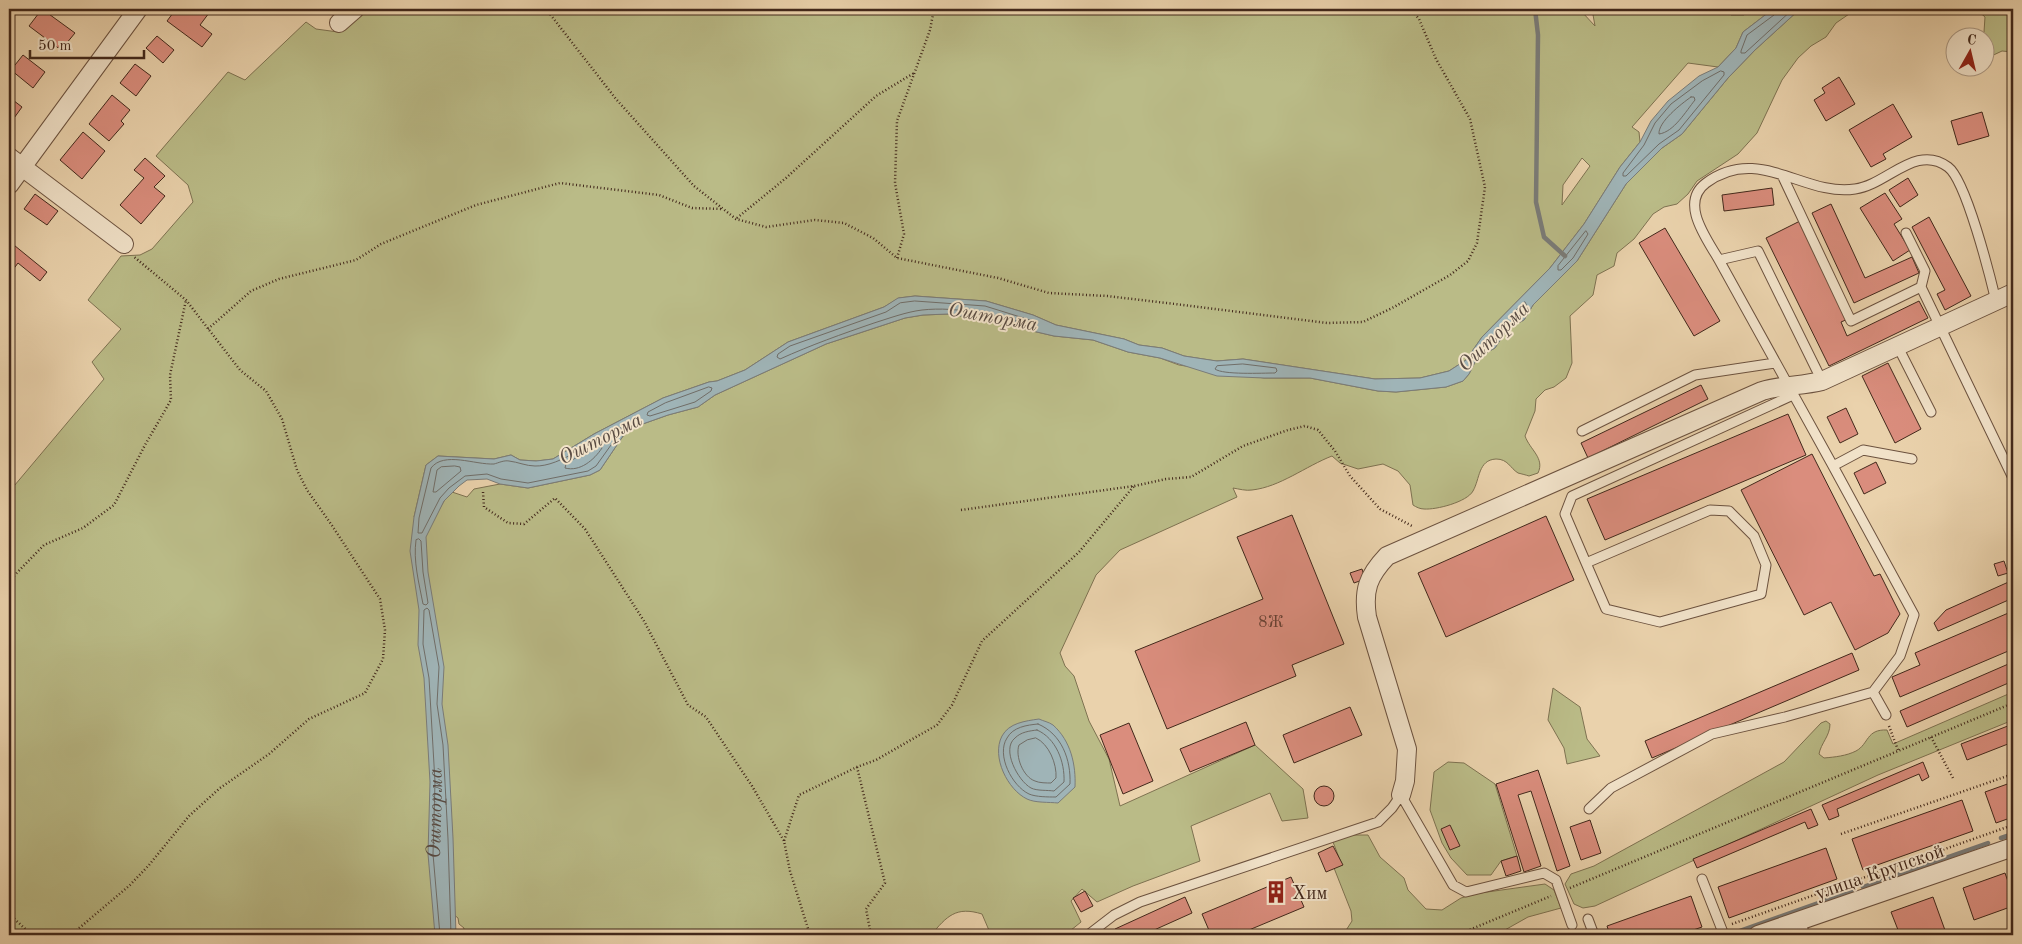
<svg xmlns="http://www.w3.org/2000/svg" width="2022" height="944" font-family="'Old Standard TT',serif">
  <rect width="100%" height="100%" fill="#ead2ac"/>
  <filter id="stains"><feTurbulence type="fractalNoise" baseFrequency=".004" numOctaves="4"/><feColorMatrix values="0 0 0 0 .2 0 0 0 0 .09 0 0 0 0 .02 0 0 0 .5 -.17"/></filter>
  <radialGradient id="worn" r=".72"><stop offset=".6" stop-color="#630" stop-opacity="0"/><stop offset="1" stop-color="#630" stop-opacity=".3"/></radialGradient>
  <path fill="#babb87" stroke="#7e7251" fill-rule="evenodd" d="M370 9H391L400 11 403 9H1583L1582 12 1595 26 1592 9H1736L1731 15H1744L1747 9H1773L1743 32 1736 48 1718 67 1688 63 1632 127 1639 132 1640 142 1620 167 1584 224 1550 268 1482 337 1466 360 1449 371 1420 378 1375 379 1243 359 1216 361 1184 356 1162 348 1139 345 1124 339 1056 325 1033 315 986 301 915 296 899 298 884 307 788 342 745 370 717 381 709 382 663 398 594 434 553 459 537 461 520 460 511 455 494 459 438 456 426 465 414 517 433 521 444 501 452 492 467 497 474 489 500 484 528 488 590 475 600 470 623 436 637 426 668 415 698 407 715 395 826 344 905 318 923 315 948 314 981 319 1054 336 1093 340 1128 352 1160 358 1179 365 1264 378H1310L1378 391 1396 392 1446 387 1463 381 1469 374 1475 362 1482 355 1495 348 1508 328 1524 320 1533 305 1577 261 1626 184 1662 148 1682 134 1728 78 1755 50 1800 9H1871L1852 12 1836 23 1826 37 1811 46 1798 58 1782 80 1757 133 1738 154 1697 181 1688 194 1677 204 1664 207 1653 214 1634 239 1617 253 1614 266 1597 275 1593 295 1570 316 1572 363 1566 378 1554 387 1545 390 1536 399 1535 411 1525 436C1530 450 1545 458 1538 473L1529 476C1526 475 1522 474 1518 473 1510 468 1508 459 1496 459 1478 460 1480 479 1473 491 1467 502 1436 510 1424 509 1420 509 1416 507 1413 505L1410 485 1398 471 1383 464 1358 469 1340 463 1332 456C1306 466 1280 487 1252 490 1246 491 1239 489 1233 488L1237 497 1120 550 1096 575 1060 653 1065 666 1074 676 1089 721 1109 759 1120 806 1255 745 1303 789 1308 818 1282 821 1270 793 1191 826 1200 861 1133 886 1097 902 1082 889 1071 901 1081 922 1065 935H991L982 914C956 906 947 916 931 935H463L464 928 459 924 458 918 449 911 441 935H9V492L104 379 92 362 121 329 88 300 121 256 140 255 152 249 193 202 188 185 156 156 228 72 245 80 306 22 316 29 338 32ZM1582 158 1590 166 1562 205 1563 185Z
    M1976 9H2013V52L2002 51 1985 59 1984 38 1977 37 1984 32 1985 17Z
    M1553 688 1580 707 1587 739 1600 756 1567 764 1564 748 1548 720Z
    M2013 692V720L1878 775 1595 906 1583 908 1574 904 1565 884 1571 874 1594 866 1784 762 1821 723 1826 721 1830 724C1830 736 1821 743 1819 754L1824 758C1835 757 1846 756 1856 751 1869 744 1866 729 1887 730L1893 744Z
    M1448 762 1464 763 1495 784 1517 856 1501 861 1491 875H1467L1451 858 1442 843 1430 810 1434 772Z
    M1351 835H1368L1380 857 1404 878 1408 890 1426 909 1442 910 1461 898 1480 893 1545 884 1554 890 1561 908 1528 917 1496 935H1343L1352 921 1351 911 1334 868 1342 865 1333 842 1342 836Z"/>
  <path fill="#9fb4b7" stroke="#7a7c79" d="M1773 9H1800L1755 50 1728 78 1682 134 1662 148 1626 184 1577 261 1533 305 1524 320 1508 328 1495 348 1482 355 1475 362 1469 374 1463 381 1446 387 1396 392 1378 391 1310 378H1264L1217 376 1160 358 1128 352 1093 340 1054 336 981 319 948 314 923 315 905 318 826 344 715 395 698 407 668 415 637 426 623 436 600 470 590 475 528 488 500 484 487 479 467 480 459 486 444 501 426 537 428 572 444 667 442 704 448 745 453 838 456 935H435L428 854 430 782 424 678 418 645 419 610 410 551 414 517 426 465 438 456 494 459 511 455 520 460 536 461 553 459 594 434 663 398 709 382 717 381 745 370 788 342 884 307 898 298 915 296 986 301 1033 315 1056 325 1124 339 1139 345 1162 348 1184 356 1217 361 1243 359 1375 379 1420 378 1449 371 1466 360 1482 337 1550 268 1584 224 1620 167 1640 142 1651 121 1668 101 1699 76 1718 67 1736 48 1743 32Z
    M1039 719C1043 721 1049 722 1053 725 1071 741 1076 765 1075 787L1058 803C1049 802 1035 803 1027 799 1008 790 991 757 1002 736 1009 723 1025 721 1039 719Z"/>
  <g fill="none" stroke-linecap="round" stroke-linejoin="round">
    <g stroke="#706e69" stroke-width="1">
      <path d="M1776 9 1774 15 1747 35 1741 51V53H1745L1793 9"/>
      <path d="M1721 71 1724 72V75L1679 130 1659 144 1626 176H1623V173L1644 145 1655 123 1671 104 1702 81Z"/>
      <path d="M1691 97H1694L1695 100C1686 111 1674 132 1659 134 1658 122 1681 104 1691 97Z"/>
      <path d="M1586 231 1588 234 1573 258 1561 270H1558V266Z"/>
      <path d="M915 301 985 306 1030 320 1032 322 1029 324C995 316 958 306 922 310 906 312 890 318 874 323 842 334 811 345 780 359L777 357 778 354 790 346 886 312 900 303Z"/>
      <path d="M1525 302 1527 306 1520 316 1510 319V316Z"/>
      <path d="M1243 364 1276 368 1277 371 1275 373C1262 373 1223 375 1215 369L1217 366Z"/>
      <path d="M709 387 712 388 711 391 695 402 650 416 647 415 648 412 665 403Z"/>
      <path d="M618 427 621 428V431L596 466 588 471 528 483 501 479 487 474 465 476 449 488 440 498 422 533H418L419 518 431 468C444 451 475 465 494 464 498 463 504 460 509 461 518 462 526 466 535 466 560 467 595 439 618 427Z"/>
      <path d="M600 444 602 448C594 460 580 472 565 468L566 464Z"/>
      <path d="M455 466 460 467 461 471 436 492H433L437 470 441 467Z"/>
      <path d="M419 539 421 541 423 572 428 603 426 605 423 604C419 583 413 561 416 540Z"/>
      <path d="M1038 724C1062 734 1071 760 1070 784L1056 797C1048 797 1036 797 1029 794 1012 786 996 755 1007 738 1013 727 1027 725 1038 724Z"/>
      <path d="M1037 730C1056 738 1065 762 1064 782L1054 791C1047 790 1037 791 1031 788 1018 781 1001 749 1015 738 1021 732 1029 731 1037 730Z"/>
      <path d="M1036 738C1049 744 1057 764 1056 778L1051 783C1047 783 1039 783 1035 781 1023 777 1015 756 1019 745L1027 740Z"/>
      <path id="s1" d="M440 935 433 854 435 782 429 678 423 644 424 610 427 608 429 610 439 667 437 704 443 745 448 839 451 935"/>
    </g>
    <path stroke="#7a7c79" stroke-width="4.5" d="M1535 9 1538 35 1536 202 1544 237 1565 256
      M2001 838 2013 834
      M1863 887 1988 843
      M1731 934 1852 891"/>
  </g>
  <path fill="#da8d7d" stroke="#42281b" d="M42 9 75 33 61 50 29 26Z
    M176 9H212L200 25 212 34 202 47 167 21Z
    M157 36 174 50 163 63 146 48Z
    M23 55 45 72 33 88 11 70Z
    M135 64 151 76 136 96 120 83Z
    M1839 77 1855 104 1826 121 1814 100 1825 93 1822 88Z
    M112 95 130 110 121 121 124 124 109 141 89 124Z
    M9 97 22 107 9 125Z
    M1893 104 1912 137 1883 154 1886 159 1871 167 1849 130Z
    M1982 112 1989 136 1958 145 1951 121Z
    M83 132 105 151 82 179 60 160Z
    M145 158 165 176 154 187 165 196 141 224 120 205 144 178 134 170Z
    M1908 178 1918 195 1900 207 1889 190Z
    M1772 188 1774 205 1724 211 1722 195Z
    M1885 193 1902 219 1894 224 1910 250 1893 261 1860 208Z
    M35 194 58 211 47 225 24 209Z
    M1831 204 1865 278 1912 257 1919 273 1854 303 1812 213Z
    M1929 217 1971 296 1945 310 1937 294 1945 290 1912 227Z
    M1800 221 1848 319 1841 322 1847 336 1919 301 1928 318 1829 366 1766 238Z
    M1665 228 1720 321 1694 336 1639 243Z
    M9 241 47 272 40 281 18 263 9 275Z
    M1888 363 1921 429 1895 443 1862 376Z
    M1701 385 1708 399 1588 458 1581 443Z
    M1846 408 1858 434 1840 443 1827 417Z
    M1788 414 1806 455 1605 540 1587 499Z
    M1812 454 1874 576 1880 574 1900 614 1888 633 1855 650 1831 602 1804 615 1741 490Z
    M1876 462 1886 483 1864 494 1854 473Z
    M1292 515 1344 644 1292 665 1296 676 1167 729 1135 651 1263 599 1237 537Z
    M1546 516 1574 580 1446 637 1418 573Z
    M2004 561 2008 573 1998 576 1994 564Z
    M1362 569 1365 579 1354 583 1350 573Z
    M2013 580V598L1938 631 1934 623 1946 610Z
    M2013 611V649L1900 697 1892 677 1920 665 1915 653Z
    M1852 653 1859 670 1652 758 1645 741Z
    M2013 662V681L1907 727 1900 711Z
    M1350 707 1362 735 1294 763 1283 735Z
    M1246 722 1255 745 1190 772 1180 749Z
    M1129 723 1153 781 1123 794 1100 735Z
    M2013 724V742L1967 760 1961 744Z
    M1923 762 1929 777 1922 781 1919 774 1837 809 1839 816 1829 820 1822 805Z
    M1538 770 1570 866 1557 871 1531 791 1518 795 1541 866 1524 872 1496 784Z
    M2013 782V817L1996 823 1985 792Z
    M1314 796a10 10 0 1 1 20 0a10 10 0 1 1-20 0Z
    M1962 800 1973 831 1863 870 1852 839Z
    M1811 809 1818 825 1808 829 1805 822 1697 868 1693 859Z
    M1590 820 1601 853 1581 860 1570 827Z
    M1450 825 1460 846 1450 850 1441 829Z
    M1333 846 1343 865 1326 872 1318 853Z
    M1826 848 1837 879 1729 918 1718 887Z
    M1517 856 1521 871 1506 876 1501 861Z
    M2005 873 2013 896V906L1974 920 1963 888Z
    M1291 877 1304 907 1237 935H1211L1202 914Z
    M1085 891 1093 906 1081 912 1073 898Z
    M1691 896 1702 927 1679 935H1610L1607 926Z
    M1185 897 1192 913 1143 935H1118L1115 929Z
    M1933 897 1946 933 1940 935H1900L1891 912Z"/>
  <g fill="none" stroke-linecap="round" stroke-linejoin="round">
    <defs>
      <path id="lane" d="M1782 175 1851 321 1921 287 2013 478
        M1906 233 1925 271 1921 287
        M1719 260 1758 251 1822 381
        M1898 347 1931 412
        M1582 431 1695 375 1775 363
        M1912 459 1863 450 1833 466 1719 260C1707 239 1679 203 1706 183 1759 144 1804 197 1855 189 1887 185 1916 143 1948 167 1966 180 1990 276 1996 301
        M1833 466 1914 615 1900 656 1873 692 1886 715
        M1586 563 1606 609 1660 622 1761 594 1766 565 1754 536 1729 511 1710 510 1586 563 1565 514 1572 496 1793 395
        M1589 809 1611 788 1712 734 1785 717 1873 692
        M1702 879 1724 935
        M1588 919 1594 935
        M1800 921 1805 935
        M1088 935 1114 915 1140 902 1378 822 1392 808 1401 795 1453 885 1466 892 1544 873 1556 880 1572 925"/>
      <path id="street" d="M339 23 355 9
        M9 157 124 244
        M9 185 138 9
        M1401 795 1405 781 1407 749 1367 617C1363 590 1368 576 1387 556L1762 391C1782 385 1802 386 1822 381L2013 293
        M1758 935 2013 847"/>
    </defs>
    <use href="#lane" stroke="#6c523f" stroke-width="11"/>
    <use href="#street" stroke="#6c523f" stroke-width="20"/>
    <path stroke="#42281b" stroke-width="2.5" stroke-dasharray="1 2.5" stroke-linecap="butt" d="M546 9 616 99 694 186 736 219 766 227 815 220 844 223 873 238 897 258 998 278 1049 293 1107 296 1175 304 1327 323 1363 322 1394 307 1450 275 1468 261 1477 243 1485 187 1470 119 1436 59 1419 19 1411 9
      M737 218 786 178 876 96 914 73
      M897 258 904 234 895 183 897 121 930 30 934 9
      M208 329 251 291 279 279 356 260 381 244 476 205 560 183 659 195 692 208 722 209
      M483 492 484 507 508 523 524 524 555 498 585 529 644 621 688 705 706 717 752 786 784 841
      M961 510 1134 486 1166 479 1191 477 1243 446 1288 430 1305 426 1318 430 1335 451 1350 476 1380 509 1412 526
      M9 581 44 545 83 528 114 505 145 445 171 400 170 375 186 300
      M1889 726 1898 750
      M1931 737 1954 780
      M857 767 885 883 866 909 871 935
      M1841 834 2013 774
      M1570 888 2013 703
      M9 914 32 935
      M1732 924 2013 825
      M71 935 130 885 149 865 189 816 220 788 269 754 309 719 365 693 383 659 385 630 380 599 331 524 307 490 297 470 282 419 266 391 240 370 186 300 133 256
      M810 935 790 871 784 841 799 795 857 767 876 760 937 725 952 705 982 641 1079 552 1134 486
      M1457 935 1551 896"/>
    <use href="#lane" stroke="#f1e2c9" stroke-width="9"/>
    <use href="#street" stroke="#f1e2c9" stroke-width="18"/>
  </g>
  <defs>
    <symbol id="building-bare" viewBox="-9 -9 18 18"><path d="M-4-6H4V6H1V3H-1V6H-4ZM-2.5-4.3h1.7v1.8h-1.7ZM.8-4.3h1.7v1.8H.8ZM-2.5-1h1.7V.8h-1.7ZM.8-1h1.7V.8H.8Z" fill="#8f2418" stroke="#f1e2c9" stroke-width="2.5" paint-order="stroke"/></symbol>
  </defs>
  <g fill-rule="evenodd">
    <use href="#building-bare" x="1260" y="876" width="32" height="32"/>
  </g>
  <g text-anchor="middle" stroke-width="4" stroke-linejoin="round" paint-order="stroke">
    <g font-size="16" fill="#684134">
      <text x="1271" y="627">8Ж</text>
    </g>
    <g font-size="19" fill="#42281b" stroke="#f1e2c9">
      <text transform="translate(1879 871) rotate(-19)" y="7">улица Крупской</text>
    </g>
    <g font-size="19" fill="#42281b" stroke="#f1e2c9" text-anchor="start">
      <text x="1292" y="899">Хим</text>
    </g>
    <g font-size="20" font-style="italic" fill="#594b42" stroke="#f1e2c9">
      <text transform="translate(993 316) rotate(10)" y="7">Ошторма</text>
      <text transform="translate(1493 336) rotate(-44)" y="7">Ошторма</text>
      <text transform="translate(600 438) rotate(-27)" y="7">Ошторма</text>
      <text dy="7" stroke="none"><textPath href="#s1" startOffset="122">Ошторма</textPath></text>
    </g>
  </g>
  <rect width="2022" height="944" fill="none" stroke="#ead2ac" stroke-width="30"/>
  <rect x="10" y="10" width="2002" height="924" fill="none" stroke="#42281b" stroke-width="2.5"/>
  <rect x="15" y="15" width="1992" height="914" fill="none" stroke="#42281b"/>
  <g transform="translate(1970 52) rotate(8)"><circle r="24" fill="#f1e2c9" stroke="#ab9883"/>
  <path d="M0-4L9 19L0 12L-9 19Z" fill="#8f2418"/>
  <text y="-8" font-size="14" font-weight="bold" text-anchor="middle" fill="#42281b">С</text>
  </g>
  <path d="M30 50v8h114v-8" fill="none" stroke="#42281b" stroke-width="2.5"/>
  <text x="38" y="50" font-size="15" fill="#42281b" stroke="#f1e2c9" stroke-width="4" paint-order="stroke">50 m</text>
  <rect width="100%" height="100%" filter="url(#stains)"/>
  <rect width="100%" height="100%" fill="url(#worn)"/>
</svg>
